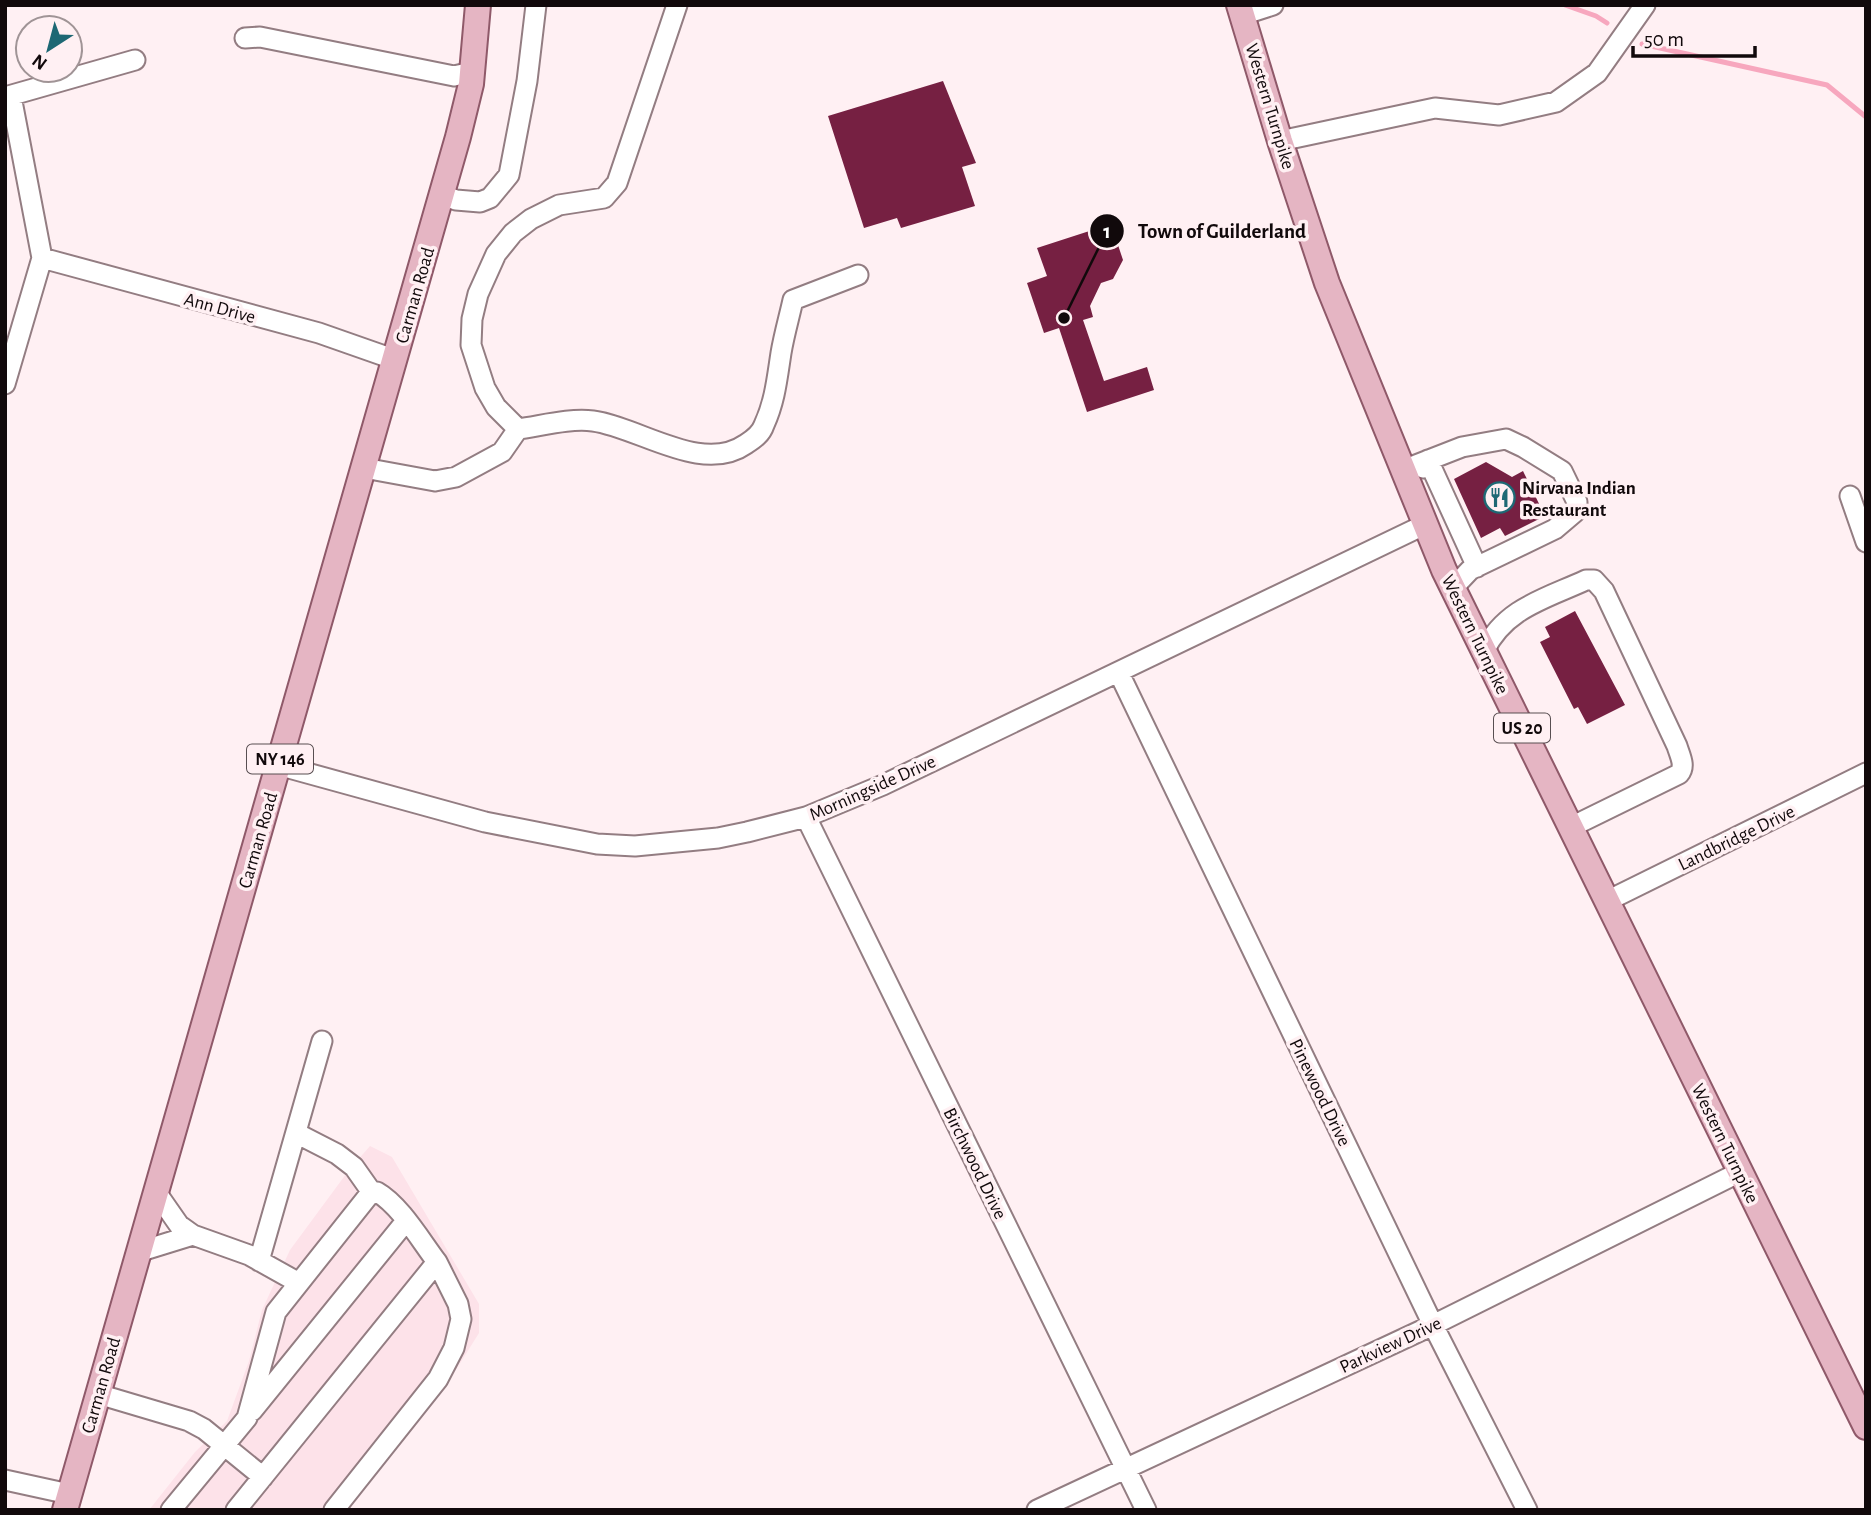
<svg xmlns="http://www.w3.org/2000/svg" width="1871" height="1515" font-family="'Alegreya Sans',sans-serif">
  <rect width="100%" height="100%" fill="#fff0f3"/>
  <path fill="#fde2e9" d="M370 1146 392 1157 479 1304V1333L449 1381 346 1510H149L195 1452 227 1421 249 1361 262 1310 290 1250 349 1170Z"/>
  <g fill="none" stroke-linecap="round" stroke-linejoin="round">
    <path stroke="#f7a7be" stroke-width="5" d="M1565 5 1596 16 1607 23
      M1642 44 1827 85 1866 117"/>
  </g>
  <path fill="#762042" d="M943 81 976 163 962 167 975 206 901 228 897 218 864 228 828 116Z
    M1111 224 1123 260 1113 279 1101 283 1090 306 1093 317 1083 320 1104 381 1147 367 1154 390 1087 412 1059 328 1044 333 1027 283 1047 276 1037 248Z
    M1486 462 1512 477 1523 471 1545 516 1505 536 1500 528 1481 538 1454 479Z
    M1575 611 1625 705 1587 724 1578 707 1574 709 1540 642 1550 637 1545 627Z"/>
  <g fill="none" stroke-linecap="round" stroke-linejoin="round">
    <defs>
      <path id="minor" d="M1242 15 1273 5
        M245 38 260 37 454 76 472 72
        M5 97 135 60
        M1280 141 1435 108 1499 115 1556 102 1597 73 1645 5
        M442 195 456 200 480 202 490 198 509 175 527 81 536 5
        M42 258 319 333 396 360
        M5 384 42 258 11 96
        M518 429C541 426 569 418 593 421 639 427 702 475 746 444 754 439 761 434 764 425 775 401 777 379 781 353 784 335 789 318 793 300L858 275
        M364 468 435 481 456 477 502 452 518 429 496 407 485 388 471 345 472 319 478 294 496 254 513 233 531 219 559 205 604 198 617 183 677 5
        M1423 468 1428 460 1477 567
        M1403 470 1462 447 1506 439 1523 447 1562 471 1577 502 1575 512 1555 529 1470 570 1453 588
        M1850 496 1866 542
        M1484 651C1505 608 1545 599 1586 580H1594L1604 591 1677 746C1680 756 1686 766 1679 774L1571 827
        M1119 673 1433 1325 1527 1510
        M278 765 485 822 597 844 635 846 718 838 747 832 806 817 883 785 1426 524
        M806 817 1146 1510
        M1607 901 1866 773
        M296 1133 337 1154 354 1167 373 1194
        M156 1192 179 1225 193 1235
        M138 1252 193 1235 249 1255 299 1283
        M259 1261 322 1041
        M98 1394 189 1421 204 1429 263 1477
        M252 1411 406 1221
        M5 1480 69 1494
        M171 1510 247 1418 276 1312 369 1195 377 1192C400 1205 421 1241 437 1262L236 1510
        M334 1510 438 1379 454 1348 461 1319 458 1304 437 1262
        M1037 1510 1433 1325 1740 1172"/>
      <path id="major" d="M1239 5 1280 141 1327 283 1444 570 1866 1427
        M65 1510 458 137 471 84 478 5"/>
    </defs>
    <use href="#minor" stroke="#937d82" stroke-width="23"/>
    <use href="#major" stroke="#8f5969" stroke-width="28"/>
    <use href="#minor" stroke="#fff" stroke-width="19"/>
    <use href="#major" stroke="#e5b5c3" stroke-width="24"/>
  </g>
  <defs>
    <symbol id="restaurant-ring" viewBox="-11 -11 22 22"><circle r="9.5" fill="#fff0f3" stroke="#1e6874" stroke-width="1.5"/><path d="M-5-6h1v4h1v-4h1v4h1v-4h1v5L-1.5 .5V6h-2V.5L-5-1ZM5-6V6H3V1.5H1.5Q1.5-4 5-6Z" fill="#1e6874"/></symbol>
  </defs>
  <g fill-rule="evenodd">
    <use href="#restaurant-ring" x="1482" y="480" width="35" height="35"/>
  </g>
  <g text-anchor="middle" stroke-width="7" stroke-linejoin="round" paint-order="stroke">
    <g fill="#fff0f3" stroke="#584e51" stroke-width="2">
      <rect x="1494" y="713.5" width="56" height="29" rx="5"/>
      <rect x="247" y="744.5" width="66" height="29" rx="5"/>
    </g>
    <g font-size="18" font-weight="bold" fill="#11090b">
      <text x="1522" y="734">US 20</text>
      <text x="280" y="765">NY 146</text>
    </g>
    <g font-size="19" fill="#11090b" stroke="#fff0f3">
      <text transform="translate(1271 106) rotate(73)" y="7">Western Turnpike</text>
      <text transform="translate(414 295) rotate(-74)" y="7">Carman Road</text>
      <text transform="translate(220 307) rotate(15)" y="7">Ann Drive</text>
      <text transform="translate(1476 634) rotate(64)" y="7">Western Turnpike</text>
      <text transform="translate(872 787) rotate(-24)" y="7">Morningside Drive</text>
      <text transform="translate(1736 837) rotate(-26)" y="7">Landbridge Drive</text>
      <text transform="translate(257 840) rotate(-74)" y="7">Carman Road</text>
      <text transform="translate(1321 1092) rotate(64)" y="7">Pinewood Drive</text>
      <text transform="translate(1726 1143) rotate(64)" y="7">Western Turnpike</text>
      <text transform="translate(976 1163) rotate(64)" y="7">Birchwood Drive</text>
      <text transform="translate(1390 1344) rotate(-25)" y="7">Parkview Drive</text>
      <text transform="translate(100 1385) rotate(-74)" y="7">Carman Road</text>
    </g>
    <g font-size="19" font-weight="bold" fill="#11090b" stroke="#fff0f3" text-anchor="start">
      <text x="1522" y="494">Nirvana Indian<tspan x="1522" dy="22">Restaurant</tspan></text>
    </g>
  </g>
  <path fill="none" stroke="#11090b" stroke-width="2.5" d="M1064 318L1107 231"/>
  <g fill="#11090b" stroke="#fff0f3" stroke-width="2.5">
    <circle cx="1064" cy="318" r="7"/>
    <circle cx="1107" cy="231" r="18"/>
  </g>
  <g font-size="21" text-anchor="middle" font-weight="bold" fill="#fff">
    <text x="1107" y="238">1</text>
  </g>
  <g font-size="21" text-anchor="middle" font-weight="bold" fill="#11090b" stroke="#fff0f3" stroke-width="7" stroke-linejoin="round" paint-order="stroke">
    <text x="1222" y="238">Town of Guilderland</text>
  </g>
  <rect width="1871" height="1515" fill="none" stroke="#11090b" stroke-width="14"/>
  <g transform="translate(49 49) rotate(216)"><circle r="33" fill="#fff0f3" stroke="#a09496" stroke-width="2"/>
  <path d="M0-5L12 26L0 18L-12 26Z" fill="#1e6874"/>
  <text y="-10" font-size="19" font-weight="bold" text-anchor="middle" fill="#11090b">N</text>
  </g>
  <path d="M1633 46v10h122v-10" fill="none" stroke="#11090b" stroke-width="3.5"/>
  <text x="1644" y="46" font-size="21" fill="#11090b" stroke="#fff0f3" stroke-width="5" paint-order="stroke">50 m</text>
</svg>
